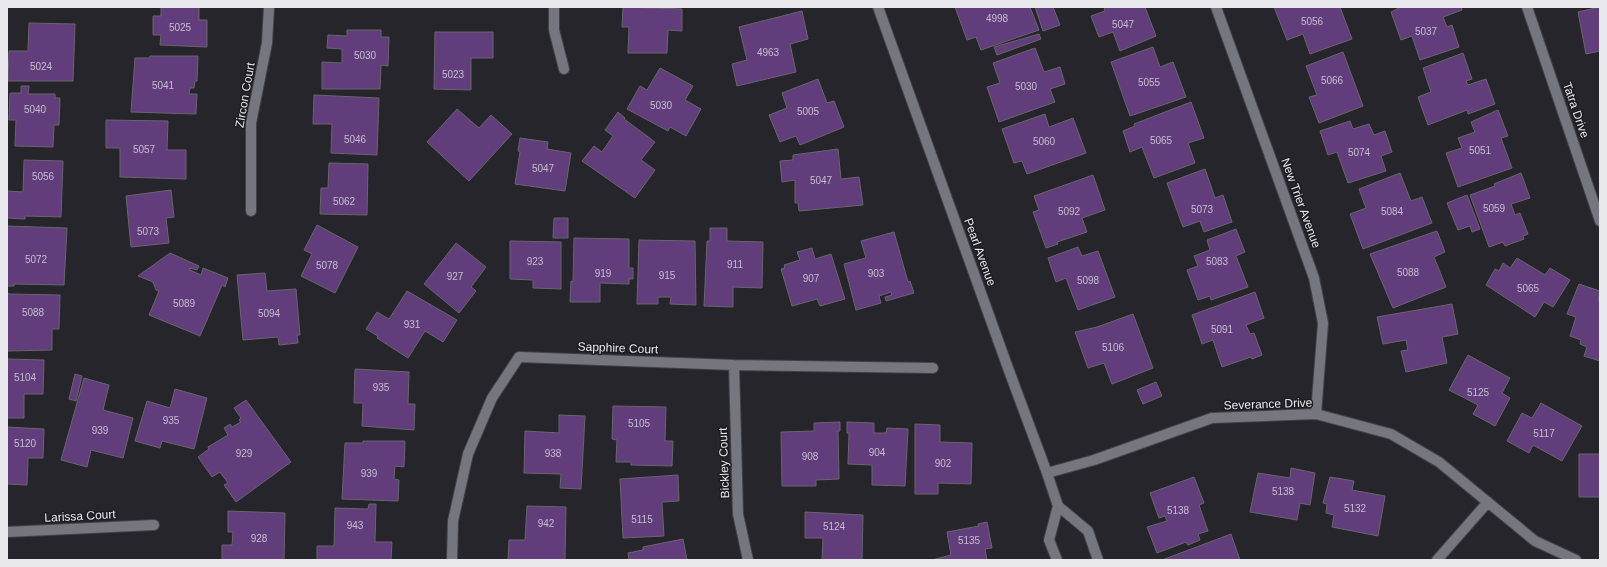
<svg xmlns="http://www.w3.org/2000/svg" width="1607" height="567" font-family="Helvetica,sans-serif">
  <rect width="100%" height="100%" fill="#26252c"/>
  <path fill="#613d7b" stroke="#69656d" d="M161 7H199V20H207V47L160 45 161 35H153V16H161Z
    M623 7 682 9V31L668 30 667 53H628L629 27H622Z
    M955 7H1030L1039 30 981 50 976 37 967 40Z
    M1035 7H1053L1060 25 1043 31Z
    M1104 7H1145L1156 36 1120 51 1113 32 1099 37 1091 16 1105 11Z
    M1274 7H1340L1352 39 1310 54 1303 34 1287 40Z
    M1401 7H1461L1462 10 1443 17 1447 27 1452 25 1459 47 1420 60 1412 36 1401 40 1391 12Z
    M1600 7V51L1586 54 1578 12Z
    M802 11 808 39 790 44 796 72 737 86 732 64 747 60 739 27Z
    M29 23 75 24 73 81H8L9 51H28Z
    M347 30H381V37H389L388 66 381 65 380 89H322V62L342 63V49L327 48 328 35 347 36Z
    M435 32H493V58H471V90L434 89Z
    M1039 34 1041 39 997 55 994 47Z
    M1153 47 1160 67 1173 62 1186 97 1130 116 1111 62Z
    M1035 48 1044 72 1060 67 1065 84 1050 89 1055 102 999 122 987 87 1000 83 993 63Z
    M1343 52 1363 106 1319 123 1309 97 1317 95 1306 66Z
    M1463 53 1472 79 1466 81 1468 85 1486 79 1495 104 1468 114 1467 110 1428 125 1418 97 1431 92 1423 68Z
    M150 56H198L197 81H195L194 88H190L189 94H197L196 114 131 112 135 58H150Z
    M660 68 693 86 685 100 701 109 686 136 670 127 668 131 627 109 640 86 647 90Z
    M818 79 827 103 834 101 844 127 800 145 796 136 780 142 769 115 787 108 782 93Z
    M21 86H29L28 94H55V98H60L59 125H54L53 147 15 146 16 120H9L10 93H21Z
    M314 95 379 98 377 155 331 153 332 124H313Z
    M1191 102 1204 138 1188 143 1195 163 1154 178 1142 147 1130 152 1123 131 1135 126 1134 124Z
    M457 109 479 128 491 115 512 134 469 181 427 142Z
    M1498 110 1508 136 1501 138 1512 168 1458 187 1446 153 1462 148 1458 138 1475 132 1471 122Z
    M618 112 625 118 624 119 655 142 641 160 655 170 635 198 582 161 594 146 602 152 613 136 605 130Z
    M1045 114 1049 127 1073 118 1086 153 1027 174 1022 161 1014 163 1002 129Z
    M106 120 168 121 167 150H186V179L120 177V148H106Z
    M1350 121 1353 129 1369 124 1374 135 1385 131 1392 152 1381 156 1386 171 1348 183 1337 152 1328 155 1320 131Z
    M520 138 548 142 547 149 571 153 565 191 515 184 520 152 518 151Z
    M838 149 841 179 859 177 863 205 799 211 798 203H795V180L782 182 780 161 793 160V155Z
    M24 160 63 161 61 217 25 216V219L7 218V191L23 192Z
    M329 163 368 164 367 215 320 214 321 188H328Z
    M1205 169 1215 198 1223 195 1232 222 1204 232 1200 221 1183 227 1167 183Z
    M1400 173 1411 201 1422 197 1432 223 1363 249 1350 214 1366 208 1359 189Z
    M1521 173 1530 198 1511 204 1515 215 1520 213 1528 234 1523 236 1524 239 1505 246 1503 242 1489 247 1470 195 1495 186 1494 184Z
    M1093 175 1105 210 1082 218 1087 232 1057 242 1058 244 1046 248 1033 212 1039 210 1034 196Z
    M171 190 174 217 166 218 169 243 131 247 126 196Z
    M1467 195 1480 229 1472 232 1470 226 1458 230 1447 203Z
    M554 218H568V238H553Z
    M317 225 358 247 335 293 301 276 312 254 304 250Z
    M7 226 67 228 64 285 14 284V286H7Z
    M710 228H727V241L763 242 762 288 733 287V307L704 306 707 241H710Z
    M1236 229 1245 252 1236 256 1248 287 1211 300 1210 296 1198 300 1187 270 1198 266 1194 256 1210 250 1207 240Z
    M1437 231 1445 252 1434 257 1446 287 1393 308 1370 254Z
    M894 232 908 282 910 281 914 293 886 301 885 297 892 295 891 292 879 296 881 303 856 310 844 264 866 258 861 241Z
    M574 238 629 239V268H633V279H629V284L600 283V302H570L571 281 573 282Z
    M639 240 695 241 696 305 670 304 671 297H658V304H637Z
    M510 241 561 242V289L533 288V280L510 279Z
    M456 243 486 267 471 287 476 291 459 313 424 284Z
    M1078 247 1082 256 1098 251 1115 297 1078 310 1066 278 1056 282 1048 258Z
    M812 248 815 259 831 254 845 299 820 306 817 299 792 306 781 269 785 268 784 265 800 260 797 252Z
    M170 253 199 266 197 270 190 268V270L201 275 203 268 228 278 225 287 222 285 200 336 149 315 159 291 156 290 153 282 138 276Z
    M1517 258 1545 275 1550 268 1570 280 1553 307 1544 302 1535 317 1486 285 1495 269 1499 271 1503 263 1510 268Z
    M265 273 267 291 296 289 300 335H297L298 343 279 345 278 337 243 340 237 275Z
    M1579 284 1600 291 1598 301 1600 302V361L1584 356 1587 347 1580 344 1581 340 1570 336 1576 317 1567 314Z
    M407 291 457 320 443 342 425 331 408 358 377 338 378 336 366 329 377 312 389 319Z
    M7 292 9 294 60 295 59 329H52V350L7 351Z
    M1255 292 1264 318 1246 325 1250 334 1254 333 1262 355 1252 359 1251 357 1222 367 1213 340 1202 344 1192 315Z
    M1452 304 1458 334 1442 337 1447 363 1406 372 1401 351 1408 350 1406 340 1383 344 1377 317Z
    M1133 314 1153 368 1112 384 1104 363 1088 368 1075 332 1097 327Z
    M1468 355 1510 378 1502 393 1510 398 1495 426 1473 414 1478 405 1449 390Z
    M7 359 44 360 43 394H24V418H7Z
    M355 369 409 372 408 404H415L414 430 362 426 363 403H354Z
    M75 374 82 376 76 401 69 399Z
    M84 378 109 385 103 410 133 418 123 458 91 450 87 467 61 460Z
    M1156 382 1162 396 1143 404 1137 390Z
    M175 389 207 398 194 449 162 441 160 448 135 441 147 401 170 408Z
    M246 400 291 462 236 502 224 485 228 483 220 472 212 477 198 457 209 449 208 447 228 435 224 428 230 424 232 427 241 422 239 420 241 418 234 408Z
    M1541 403 1582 426 1562 461 1533 445 1529 453 1507 441 1522 413 1532 418Z
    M613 406 666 407 665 441H673L672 466 631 465V462H616L617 440 612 439Z
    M559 415 585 416 581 489 560 488 561 474 524 473 525 431 559 433Z
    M840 422V431H838L839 479 816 480V486H782L781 432 814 431V423Z
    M847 422 874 423V433H886L887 428 908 429 905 486 872 485V465L848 464 849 433H847Z
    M915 424 940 425V442L972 443 971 484 938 483V494H915Z
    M7 427 44 429 43 458H28L27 485 7 484Z
    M363 441H405L404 467 395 466 394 479 399 480 398 501 342 499 345 443H363Z
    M1579 454H1600V497H1579Z
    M1291 468 1315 473 1310 505 1300 503 1297 520 1250 512 1258 473 1290 478Z
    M678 475 679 501 662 502 664 536 623 538 620 479Z
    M1194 477 1204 503 1199 505 1208 531 1198 534 1200 540 1188 545 1186 542 1157 553 1147 527 1167 521 1165 516 1159 518 1150 493Z
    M1330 477 1354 481 1352 490 1385 496 1378 536 1332 527 1334 515 1326 513 1327 504 1323 503Z
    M369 504H376L375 542H392L391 560H317V546H334L335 508 368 509Z
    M527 506 566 507 565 560H508L509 540H525Z
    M228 511 285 513 284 560H222V545H232L233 532H228Z
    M805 512 863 515 862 560H822L823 538H805Z
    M987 522 992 548 985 549 987 560H932L951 555 947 532 979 526 978 524Z
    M1231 534 1240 560H1162Z
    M683 539 687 560H629L628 553 643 550V547Z"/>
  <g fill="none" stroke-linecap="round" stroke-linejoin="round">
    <defs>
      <path id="minor" d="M554 7V30L564 69
        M1216 7 1314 278 1323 323 1316 414
        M1527 7 1600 221
        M251 211V123L267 43 269 7
        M734 365 738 514 748 560
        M1047 473 1094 460 1212 418 1316 414 1391 434 1439 462 1535 541 1576 560
        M7 532 154 525
        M452 560 453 521 468 454 492 398 519 357 734 365 933 368
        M1437 560 1488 502"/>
      <path id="tertiary" d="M878 7 1008 368 1047 473 1058 506 1049 540 1057 560
        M1058 506 1088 531 1098 560"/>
    </defs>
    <use href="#minor" stroke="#434248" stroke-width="12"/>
    <use href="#tertiary" stroke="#434248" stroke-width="12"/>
    <use href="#minor" stroke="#76767e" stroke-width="10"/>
    <use href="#tertiary" stroke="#76767e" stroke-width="10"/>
  </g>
  <g text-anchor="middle" stroke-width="3" stroke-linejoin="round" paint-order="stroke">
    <g font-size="10" fill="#c6bdd0">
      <text x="997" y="22">4998</text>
      <text x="1312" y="25">5056</text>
      <text x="1123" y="28">5047</text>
      <text x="180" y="31">5025</text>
      <text x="1426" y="35">5037</text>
      <text x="768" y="56">4963</text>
      <text x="365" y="59">5030</text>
      <text x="41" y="70">5024</text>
      <text x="453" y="78">5023</text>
      <text x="1332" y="84">5066</text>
      <text x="1149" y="86">5055</text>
      <text x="163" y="89">5041</text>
      <text x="1026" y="90">5030</text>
      <text x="661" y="109">5030</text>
      <text x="35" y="113">5040</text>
      <text x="808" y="115">5005</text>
      <text x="355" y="143">5046</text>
      <text x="1161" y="144">5065</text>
      <text x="1044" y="145">5060</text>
      <text x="144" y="153">5057</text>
      <text x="1480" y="154">5051</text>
      <text x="1359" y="156">5074</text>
      <text x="543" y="172">5047</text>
      <text x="43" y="180">5056</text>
      <text x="821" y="184">5047</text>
      <text x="344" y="205">5062</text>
      <text x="1494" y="212">5059</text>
      <text x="1202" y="213">5073</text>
      <text x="1069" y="215">5092</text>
      <text x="1392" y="215">5084</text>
      <text x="148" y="235">5073</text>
      <text x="36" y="263">5072</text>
      <text x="535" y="265">923</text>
      <text x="1217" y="265">5083</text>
      <text x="735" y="268">911</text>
      <text x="327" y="269">5078</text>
      <text x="1408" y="276">5088</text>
      <text x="603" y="277">919</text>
      <text x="876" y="277">903</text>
      <text x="667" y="279">915</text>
      <text x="455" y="280">927</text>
      <text x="811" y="282">907</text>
      <text x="1088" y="284">5098</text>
      <text x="1528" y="292">5065</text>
      <text x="184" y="307">5089</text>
      <text x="33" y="316">5088</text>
      <text x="269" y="317">5094</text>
      <text x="412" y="328">931</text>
      <text x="1222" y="333">5091</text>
      <text x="1113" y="351">5106</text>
      <text x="25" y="381">5104</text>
      <text x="381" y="391">935</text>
      <text x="1478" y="396">5125</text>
      <text x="171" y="424">935</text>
      <text x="639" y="427">5105</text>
      <text x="100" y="434">939</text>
      <text x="1544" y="437">5117</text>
      <text x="25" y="447">5120</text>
      <text x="877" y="456">904</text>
      <text x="244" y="457">929</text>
      <text x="553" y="457">938</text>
      <text x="810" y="460">908</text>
      <text x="943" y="467">902</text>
      <text x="369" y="477">939</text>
      <text x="1283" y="495">5138</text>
      <text x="1355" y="512">5132</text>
      <text x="1178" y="514">5138</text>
      <text x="642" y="523">5115</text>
      <text x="546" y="527">942</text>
      <text x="355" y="529">943</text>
      <text x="834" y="530">5124</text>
      <text x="259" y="542">928</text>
      <text x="969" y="544">5135</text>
    </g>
    <g font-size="12" fill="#e8e8ed" stroke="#1c1c22">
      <text transform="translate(245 95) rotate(-80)" y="4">Zircon Court</text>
      <text transform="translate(1576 110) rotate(71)" y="4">Tatra Drive</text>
      <text transform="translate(1301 203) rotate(70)" y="4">New Trier Avenue</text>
      <text transform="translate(980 252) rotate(70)" y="4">Pearl Avenue</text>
      <text transform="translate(618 348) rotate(2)" y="4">Sapphire Court</text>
      <text transform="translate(1268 404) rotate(-2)" y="4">Severance Drive</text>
      <text transform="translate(724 463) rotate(-92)" y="4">Bickley Court</text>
      <text transform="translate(80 516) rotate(-3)" y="4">Larissa Court</text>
    </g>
  </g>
  <rect width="1607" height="567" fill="none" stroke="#e8e8ed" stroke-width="16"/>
</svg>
